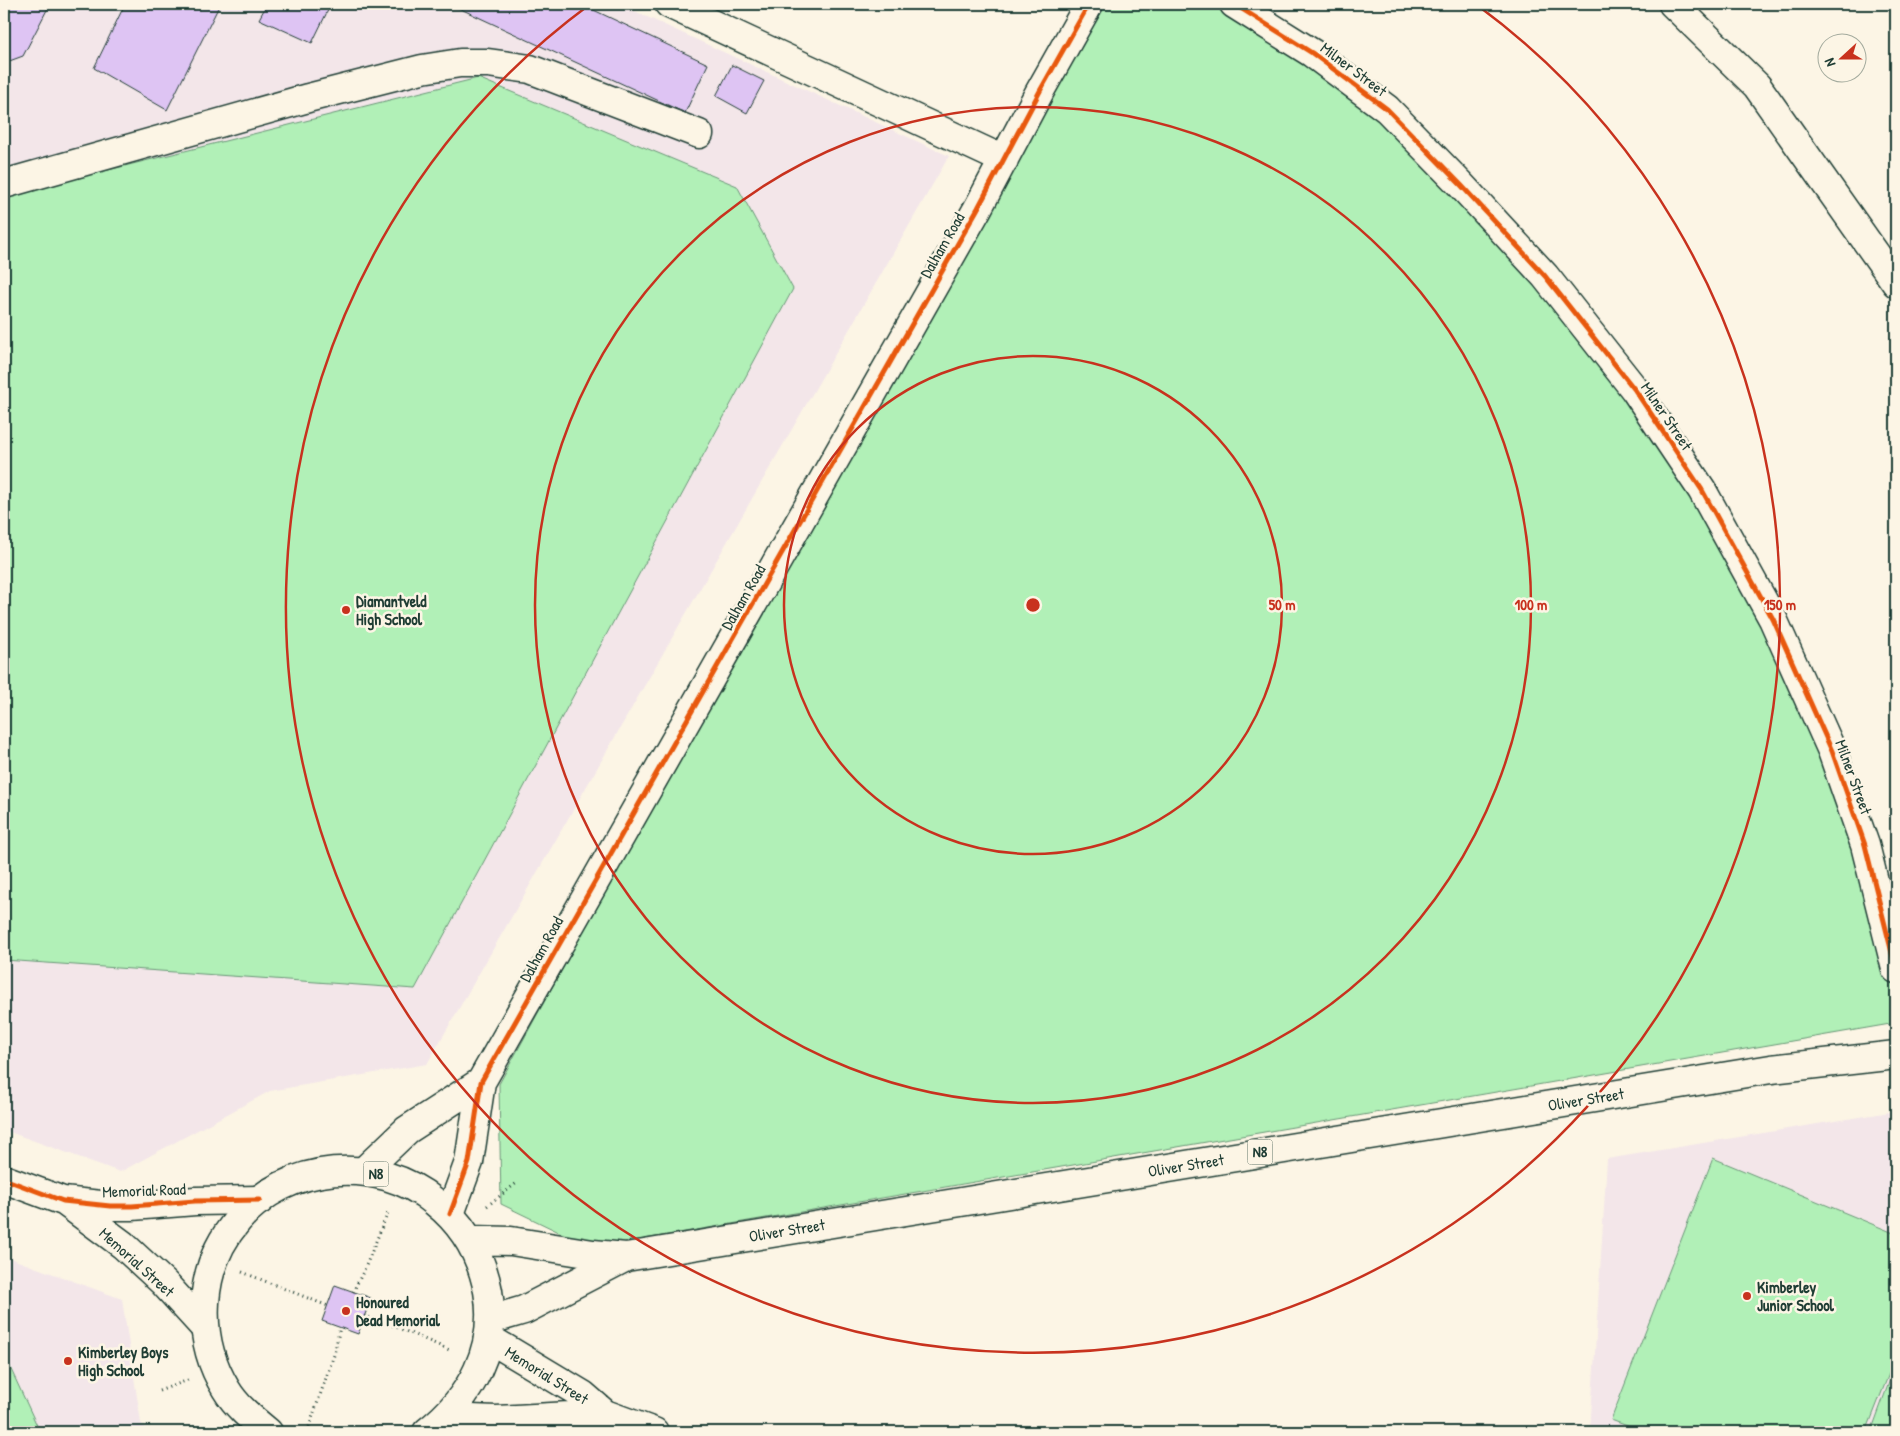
<svg xmlns="http://www.w3.org/2000/svg" width="1900" height="1436" font-family="'Patrick Hand',sans-serif">
  <rect width="100%" height="100%" fill="#fcf5e5"/>
  <filter id="ink" filterUnits="userSpaceOnUse"><feTurbulence type="fractalNoise" baseFrequency=".02" numOctaves="2"/><feDisplacementMap in="SourceGraphic" scale="10" xChannelSelector="R" yChannelSelector="G"/><feConvolveMatrix kernelMatrix="1 2 1 2 8 2 1 2 1" color-interpolation-filters="sRGB"/></filter>
  <g filter="url(#ink)">
    <path fill="#f3e6e9" d="M4 4H619L949 156 427 1064 270 1091 120 1172 4 1130Z
      M1896 1111V1432H1590L1607 1159Z
      M4 1256 122 1299 141 1423 149 1432H4Z"/>
    <path fill="#b1f0b7" stroke="#689676" d="M1093 4H1233L1386 106 1689 463 1826 763 1887 953 1896 992V1023L592 1248 501 1204 499 1084Z
      M478 78 737 186 793 289 415 989 4 960V196Z
      M1713 1158 1896 1234V1356L1866 1432H1644L1611 1420Z
      M4 1359 8 1363 40 1432H4Z
      M1896 1363V1432H1871Z"/>
    <path fill="#dec4f3" stroke="#1f3d34" d="M4 4H50L23 56 4 63Z
      M125 4H220L167 110 94 68Z
      M267 4H331L312 43 259 19Z
      M450 4H581L708 64 685 113Z
      M732 65 764 81 747 113 716 96Z
      M335 1285 371 1298 358 1334 322 1321Z"/>
    <g fill="none" stroke-linecap="round" stroke-linejoin="round">
      <defs>
        <path id="minor" d="M669 4 1004 160
          M1234 4 1312 53 1387 109 1461 185 1545 276 1635 390 1702 490 1773 619 1832 751 1865 845 1896 969
          M1673 4 1757 86 1896 283
          M4 184 308 98 422 69 460 63H488L530 69 699 134
          M364 1171 407 1130 481 1082
          M4 1179 63 1201 110 1206H132L195 1201 260 1200
          M64 1201 123 1245 164 1283 205 1328
          M450 1214 469 1162 481 1082 978 208 1040 91 1089 4
          M488 1338 583 1395 605 1414 654 1432
          M446 1418 496 1420 605 1414"/>
        <path id="highway" d="M470 1240 511 1241 593 1254 626 1257 1771 1069 1896 1055
          M490 1320 524 1310 626 1257
          M268 1432C252 1419 236 1406 226 1389 194 1337 198 1266 238 1220 287 1162 378 1154 435 1202 464 1225 481 1254 488 1291 498 1348 471 1398 427 1432"/>
      </defs>
      <use href="#minor" stroke="#1f3d34" stroke-width="31"/>
      <use href="#highway" stroke="#1f3d34" stroke-width="31"/>
      <path stroke="#1f3d34" stroke-width="3" stroke-dasharray="1 4" stroke-linecap="butt" d="M487 1206 518 1182
        M242 1272 328 1306
        M353 1292 365 1268 389 1210
        M364 1316 389 1324 452 1351
        M159 1391 188 1380
        M309 1427 334 1355 340 1327
        M384 1429 387 1432"/>
      <use href="#minor" stroke="#fcf5e5" stroke-width="28"/>
      <use href="#highway" stroke="#fcf5e5" stroke-width="28"/>
      <defs>
        <path id="cycleway" d="M1234 4 1312 53 1387 109 1461 185 1545 276 1635 390 1702 490 1773 619 1832 751 1865 845 1896 969
          M4 1179 63 1201 110 1206H132L195 1201 260 1200
          M450 1214 469 1162 481 1082 978 208 1040 91 1089 4"/>
      </defs>
      <use href="#cycleway" stroke="#fcf5e5" stroke-width="8"/>
      <use href="#cycleway" stroke="#e8590c" stroke-width="5"/>
    </g>
  </g>
  <g fill="none" stroke="#c8321e" stroke-width="2.5">
    <circle cx="1033" cy="605" r="249"/>
    <circle cx="1033" cy="605" r="498"/>
    <path d="M1477 5A747 747 0 1 1 589 5"/>
  </g>
  <g fill="#c8321e" stroke="#fcf5e5" stroke-width="2">
    <circle cx="346" cy="610" r="5"/>
    <circle cx="1747" cy="1296" r="5"/>
    <circle cx="346" cy="1311" r="5"/>
    <circle cx="68" cy="1361" r="5"/>
  </g>
  <g text-anchor="middle" stroke-width="5" stroke-linejoin="round" paint-order="stroke">
    <g fill="#fcf5e5" stroke="#617469" stroke-width="1">
      <rect x="1247.5" y="1139.5" width="25" height="25" rx="4"/>
      <rect x="363.5" y="1161.5" width="25" height="25" rx="4"/>
    </g>
    <g font-size="15" font-weight="bold" fill="#1f3d34">
      <text x="1260" y="1157">N8</text>
      <text x="376" y="1179">N8</text>
    </g>
    <g font-size="16" fill="#1f3d34" stroke="#fcf5e5">
      <text transform="translate(1354 69) rotate(37)" y="6">Milner Street</text>
      <text transform="translate(942 245) rotate(-60)" y="6">Dalham Road</text>
      <text transform="translate(1667 416) rotate(56)" y="6">Milner Street</text>
      <text transform="translate(743 597) rotate(-60)" y="6">Dalham Road</text>
      <text transform="translate(1854 777) rotate(70)" y="6">Milner Street</text>
      <text transform="translate(541 949) rotate(-61)" y="6">Dalham Road</text>
      <text transform="translate(1586 1099) rotate(-9)" y="6">Oliver Street</text>
      <text transform="translate(1186 1165) rotate(-9)" y="6">Oliver Street</text>
      <text transform="translate(144 1190) rotate(-2)" y="6">Memorial Road</text>
      <text transform="translate(787 1230) rotate(-9)" y="6">Oliver Street</text>
      <text transform="translate(137 1262) rotate(42)" y="6">Memorial Street</text>
      <text transform="translate(547 1375) rotate(32)" y="6">Memorial Street</text>
    </g>
    <g font-size="16" font-weight="bold" fill="#1f3d34" stroke="#fcf5e5" text-anchor="start">
      <text x="356" y="607">Diamantveld<tspan x="356" dy="18">High School</tspan></text>
      <text x="1757" y="1293">Kimberley<tspan x="1757" dy="18">Junior School</tspan></text>
      <text x="356" y="1308">Honoured<tspan x="356" dy="18">Dead Memorial</tspan></text>
      <text x="78" y="1358">Kimberley Boys<tspan x="78" dy="18">High School</tspan></text>
    </g>
  </g>
  <circle cx="1033" cy="605" r="8" fill="#c8321e" stroke="#fcf5e5" stroke-width="2.5"/>
  <g font-size="15" text-anchor="middle" font-weight="bold" fill="#c8321e" stroke="#fcf5e5" stroke-width="5" stroke-linejoin="round" paint-order="stroke">
    <text x="1282" y="610">50 m</text>
    <text x="1531" y="610">100 m</text>
    <text x="1780" y="610">150 m</text>
  </g>
  <rect width="1900" height="1436" fill="none" stroke="#fcf5e5" stroke-width="20"/>
  <rect x="10" y="10" width="1880" height="1416" fill="none" stroke="#1f3d34" stroke-width="2" filter="url(#ink)"/>
  <g transform="translate(1842 58) rotate(249)"><circle r="24" fill="#fcf5e5" stroke="#a4ab9e"/>
  <path d="M0-4L9 19L0 12L-9 19Z" fill="#c8321e"/>
  <text y="-8" font-size="14" font-weight="bold" text-anchor="middle" fill="#1f3d34">N</text>
  </g>
</svg>
